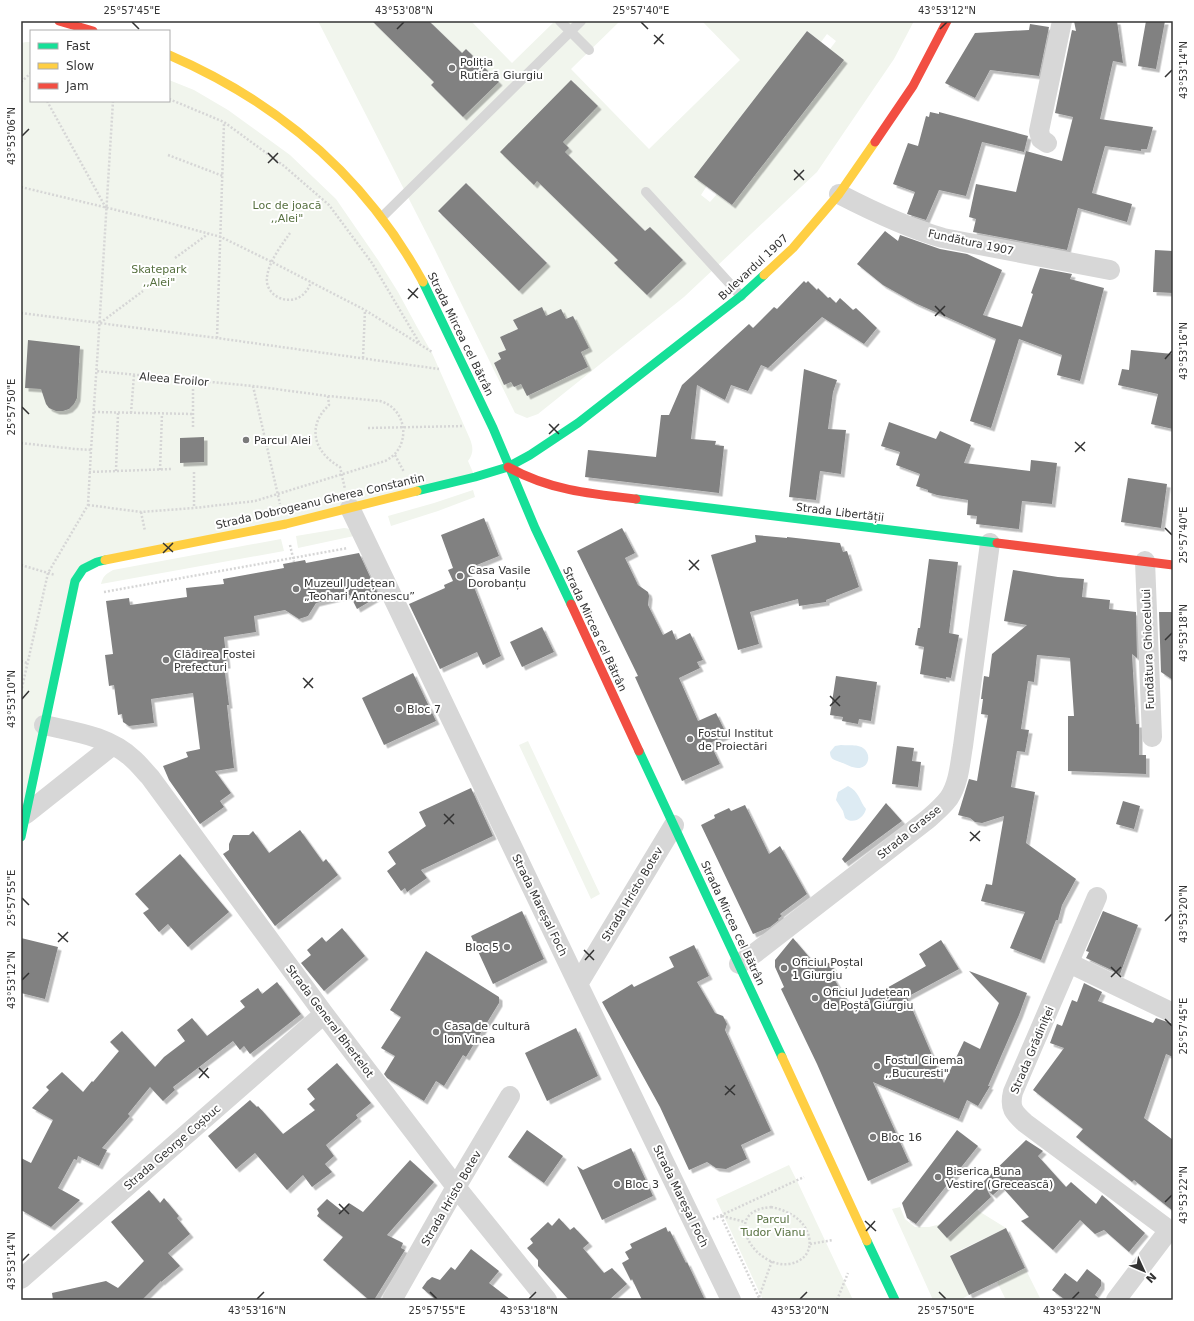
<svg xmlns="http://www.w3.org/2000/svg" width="1194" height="1321" font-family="'DejaVu Sans',sans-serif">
  <defs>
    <filter id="shadow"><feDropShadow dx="3.5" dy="3.5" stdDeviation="0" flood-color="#0004"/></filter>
  </defs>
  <rect width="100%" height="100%" fill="#fff"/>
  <path fill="#f1f5ed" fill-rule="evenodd" d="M318 21H372L434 82 431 85 463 117 499 82 466 49 462 53 429 21H471L512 63 555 21H620L571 69 649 149 740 60 702 21H914L894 59 817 172 684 297 538 414 527 418 515 413 435 250ZM807 31 821 42 827 34 836 41 830 49 844 60 732 205 717 194 710 202 701 195ZM571 80 598 106 563 142 565 152 645 231 650 227 682 259 648 295 615 263 618 260 537 181ZM466 183 547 262 519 291 438 212ZM546 316 566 319 573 316 588 348 581 352 588 367 566 378 561 369 538 380 542 389 528 396 521 384 514 387 511 382 504 385 494 363 501 359 498 353 506 350 500 337 518 329 514 320Z
    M26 42H31V101H169V80L194 90 228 110 290 155 336 199 378 260 398 292 417 327 432 353 470 439C473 447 474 453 468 461L475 477 83 569 21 837V43Z
    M473 490 475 497 438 511 391 526 388 516 434 503Z
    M344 528C350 528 351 531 354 536L298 548 296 536Z
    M281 539 284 551 101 584C103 576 106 574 113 570Z
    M528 741 600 894 591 899 519 745Z
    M789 1165 798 1183 853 1300H763L716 1199Z
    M900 1207 905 1219 915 1227H929L949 1222 956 1215 964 1223 977 1210 1006 1228 950 1255 969 1295 960 1300H933L892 1209Z
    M1025 1268 1041 1300 1039 1298 1036 1300H1006L997 1282Z"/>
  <path fill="#ddebf3" d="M841 745C848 746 857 744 863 748 872 754 869 768 858 768 852 768 846 764 840 762 834 760 830 759 830 752L835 746Z
    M848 786C859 791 860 802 866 809 864 818 853 825 845 818L843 811 836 800 838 792Z"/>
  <path fill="#818181" filter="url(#shadow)" d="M372 21H429L462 53 466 49 499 82 463 117 431 85 434 82Z
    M1074 21H1117L1123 63 1113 61 1100 119 1153 127 1147 149H1141V151L1105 146 1092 193 1132 204 1127 222 1078 208 1067 250 973 232 976 219 969 217 976 184 1016 192 1026 151 1062 161 1073 117 1055 113 1072 30 1076 31Z
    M1146 21H1165L1156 69 1138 66Z
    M1030 24 1049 27 1039 76 990 70 975 98 945 83 975 33 1029 30Z
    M807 31 844 60 732 205 694 177Z
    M571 80 598 106 563 142 569 148 565 152 645 231 650 227 683 260 647 295 614 263 618 260 537 181 534 185 500 152Z
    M930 112 939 114V112L1028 136 1024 152 982 142 966 196 939 190 926 220 907 214 915 192 893 184 908 143 918 146 926 116 929 117Z
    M466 183 547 263 519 291 438 211Z
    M885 231 898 241 900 235 940 249 967 254 1002 270 983 315 1022 327 1033 294 1031 293 1040 268 1072 274 1070 279 1104 288 1080 381 1057 375 1062 355 1019 339 991 428 970 421 996 339 915 303 883 285 857 264Z
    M1155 250 1173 251V293L1153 292Z
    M804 281 806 283 808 281 817 290 818 288 828 298 830 297 836 303 840 298 853 310 856 308 877 328 864 344 822 317 768 368 761 365 748 391 731 385 725 400 697 385 691 439 716 441 715 445 724 446 719 493 585 477 588 450 656 457 661 415H669L682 385 749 324 753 328 774 307 777 309Z
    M542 307 546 316 561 309 566 319 573 316 589 348 581 352 588 367 527 396 521 384 514 387 511 382 504 385 494 363 501 359 498 353 506 350 500 337 518 329 513 320Z
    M28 340 80 346 77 398 74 404 69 409 63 411H56L49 408 46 404 41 389 25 388Z
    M1131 350 1173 354V429L1151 424 1158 394 1118 385 1122 369 1129 370Z
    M804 369 837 380 833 392 828 429 846 430 841 474 820 471 816 500 789 497Z
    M889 422 936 439 940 431 971 445 964 463 1030 471 1031 460 1057 463 1052 504 1022 501 1019 529 976 524 977 516 967 515 968 500 937 495 928 492V490L916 486 920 474 896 465 900 452 881 446Z
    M204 437V462L180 463V438Z
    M1128 478 1167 484 1161 528 1121 522Z
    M484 518 499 556 467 569 501 656 483 665 477 652 440 669 409 604 445 588 444 585 453 581 448 570 453 568 441 535Z
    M622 528 635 553 625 558 638 585 648 592 649 596 648 605 663 635 672 630 676 640 690 633 703 660 697 662 700 668 679 678 698 721 716 713 727 735 710 743 720 764 682 781 635 677 638 676 577 551Z
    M755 535 787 538V537L840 543 843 552 847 551 859 587 826 600V602L799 606 798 599 750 612 759 644 738 650 711 555 756 542Z
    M359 553 379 596 357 609 350 595 316 603 308 616 299 619 285 610 254 616 256 632 224 637 227 665H224L229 705H227L234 768 215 771 231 793 220 801 224 807 200 824 169 780 163 766 188 757 186 752 200 749 193 693 151 699 154 723 129 726 123 722 122 714 118 715 114 685 109 686 105 655 113 654 106 601 129 598 130 605 187 597 186 588 224 584 223 579 284 568 283 564 305 560 306 563Z
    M929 559 958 562 949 633 959 635 951 678 946 677V679L920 674 924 647 915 645 918 628H920Z
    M1013 570 1058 577 1084 579 1082 597 1110 600 1109 609 1136 612 1137 658 1132 654 1136 724H1139V755H1146V774L1068 771V716H1074L1070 658 1037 655 1034 682 1028 681 1021 729 1029 730 1025 752 1017 751 1011 787 1035 792 1026 843 1076 879 1062 905 1058 920H1056L1041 960 1010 948 1025 912 981 901 986 884 992 885 1004 816 982 823 975 822 970 818 958 815 969 779 977 781 988 715 981 714 983 699H981L984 676 989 677 992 654 1027 625 1004 621Z
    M1159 612H1173V680L1161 672Z
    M542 627 554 652 522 667 510 642Z
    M413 673 436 721 384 745 362 698Z
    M836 676 877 682 871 721 859 719 858 724 842 721 843 717 830 715Z
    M897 746 914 748 912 761 921 762 918 787 892 784Z
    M471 788 493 836 421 870 427 878 407 892 405 888 401 891 387 871 396 864 388 852 426 826 419 812Z
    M1123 801 1140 806 1134 829 1116 824Z
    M886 803 902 821 845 863 842 859Z
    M745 805 769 854 780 846 807 894 780 914 782 916 778 919 779 920 770 927 753 934 701 825 715 818 714 815 729 808 731 811Z
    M300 830 323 862 326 859 338 875 275 926 223 854 229 850V844L233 835H249L253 831 269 853Z
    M180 854 229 912 188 947 168 924 159 932 143 913 149 909 135 894Z
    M522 911 544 959 493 984 471 936Z
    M1103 911 1138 925 1120 974 1086 958 1089 952 1086 951Z
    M342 928 365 956 324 991 301 963 311 955 307 950 322 937 326 942Z
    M21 938 58 947 45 999 21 993Z
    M793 938 810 958 829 963 833 967 835 972 833 977 851 1008 926 966 919 954 941 940 959 969 907 997 944 1083 964 1041 980 1049 999 1003 969 971 1027 993 1019 1015 988 1086H990L978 1106 967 1100 959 1119 873 1082 909 1162 868 1181 817 1064 781 989 784 987 775 967V960Z
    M694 945 709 976 697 982 715 1013 723 1016 727 1024 725 1030 771 1131 741 1145 747 1159 726 1169 716 1168 707 1162 689 1170 660 1107 602 1002 632 984 634 987 674 967 669 957Z
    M426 951 499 997V1003L466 1057 463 1055 444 1086 436 1081 424 1101 387 1078 384 1074 395 1056 381 1048 401 1017 390 1010Z
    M277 982 301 1014 250 1054 244 1046 240 1050 233 1041 173 1087 175 1090 163 1101 150 1087 128 1114 130 1116 102 1148 107 1150 99 1166 78 1156 77 1160 74 1159 58 1188 80 1200 51 1227 21 1210V1158L31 1163 53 1120 32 1108 49 1090 46 1087 62 1072 83 1092 92 1081 93 1082 119 1051 110 1042 122 1031 155 1067 164 1057 185 1041 177 1030 192 1018 207 1036 245 1007 240 1001 258 988 262 994Z
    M1084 983 1102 992 1098 1001 1153 1023 1156 1018 1173 1024V1057L1166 1054 1144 1118 1173 1140V1211L1134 1180 1132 1182 1076 1137 1083 1129 1033 1090 1064 1048 1050 1043 1057 1024 1062 1026 1072 1000 1077 1002Z
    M576 1028 598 1076 547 1101 525 1053Z
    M337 1063 371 1103 356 1115 358 1118 326 1145 334 1156 325 1164 332 1172 312 1187 303 1175 287 1190 255 1153 236 1169 208 1136 250 1100 257 1107 258 1106 283 1134 315 1110 309 1104 315 1099 307 1089Z
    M527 1130 563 1156 544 1183 508 1157Z
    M957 1130 978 1146 916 1224 907 1218 902 1203Z
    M1026 1140 1043 1151 1038 1156 1066 1187 1071 1182 1096 1204 1102 1195 1145 1233 1129 1252 1104 1230 1095 1234 1080 1220 1053 1250 1021 1221 1029 1217 1002 1187 993 1195 987 1190 991 1197 947 1238 937 1227Z
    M631 1148 653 1196 602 1220 577 1166 583 1170Z
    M410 1160 434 1182 387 1235 403 1243 401 1248 405 1250 374 1300H369L323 1260 343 1237 317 1216 319 1213 317 1209 327 1199 342 1211 349 1203 363 1212Z
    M149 1190 160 1203 164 1198 179 1216 177 1218 190 1234 168 1253 180 1266 161 1282V1281L142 1300H53L52 1293 106 1281 118 1288 144 1261 111 1222Z
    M559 1218 570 1230 574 1227 589 1243 583 1248 604 1273 612 1268 627 1284 609 1300H569L538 1266V1260L527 1248 533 1243 530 1239 548 1222 552 1226Z
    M666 1227 668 1232 670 1231 686 1263 687 1262 705 1300H642L632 1279 631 1281 622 1263 629 1259 625 1252 632 1248 630 1244Z
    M1006 1228 1025 1268 969 1295 950 1256Z
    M471 1249 499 1271 489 1283 511 1300H436L422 1288 427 1281 432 1277 440 1280 451 1267 455 1270Z
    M1087 1269 1101 1280V1286L1095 1295 1101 1300H1063L1064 1299 1052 1290 1065 1273 1077 1282Z"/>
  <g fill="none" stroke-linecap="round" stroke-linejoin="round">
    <path stroke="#d6d6d6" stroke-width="2.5" stroke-dasharray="2 2" stroke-linecap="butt" d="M21 82 31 73
      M169 99 224 122 284 166 329 205 372 263 420 344
      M47 101 106 208
      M168 155 223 176
      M21 187 162 221 221 237 272 262 365 310 432 352
      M290 233C281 246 269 261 267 277 264 300 301 312 311 282
      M175 258 208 234
      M21 313 217 338 439 369
      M100 323 143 291
      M217 338 224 123
      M363 358 365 310
      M253 386 280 504
      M328 396 329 405C324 410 319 416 317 423 311 442 324 458 340 467L345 489
      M94 412 193 414
      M131 413 134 375
      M193 427V381
      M368 428 464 426
      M21 443 75 449 91 450
      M395 455 404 472
      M160 470 162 414
      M116 471 118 413
      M89 472 172 469
      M194 472V508
      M88 505 141 512 194 508 255 501 385 461C412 448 408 409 380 401L328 396 253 386 96 371
      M141 512 145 531
      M290 545 294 562
      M21 565 55 575
      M104 592 348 548
      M21 661 27 663
      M21 692 48 573 88 505 91 450 98 347 113 101
      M771 1207C781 1209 791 1213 799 1220 815 1235 814 1260 789 1264 755 1269 719 1211 771 1207Z
      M721 1216 760 1300
      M722 1216 745 1222
      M713 1219 804 1177
      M810 1244 833 1240
      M759 1297 772 1261
      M837 1300 848 1273"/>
    <path stroke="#d7d7d7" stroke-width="10" d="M560 21 589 50
      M646 192 741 296
      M382 217 581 21"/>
    <path stroke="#d7d7d7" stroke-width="20" d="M1047 143 1041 139 1039 131 1062 21
      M839 194C872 211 907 228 943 238L1110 270
      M350 508 578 984 731 1300
      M1145 561 1152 737
      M44 725C75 732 109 736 133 759 139 764 144 771 150 777L324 1014 456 1187 547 1300
      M26 814 113 745
      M1097 897 1013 1092C1009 1108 1014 1113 1025 1123L1173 1233
      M1069 963 1173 1013
      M739 964 755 953 928 819C936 812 943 806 949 798 959 783 960 763 963 746L990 543
      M578 984 674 825
      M21 1279 324 1014
      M392 1300 456 1187 510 1096
      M1116 1300 1169 1230"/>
    <path stroke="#16e098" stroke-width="9" d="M423 282 493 428 535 528 571 604
      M417 491 475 477 508 467 530 455 578 423 741 296 764 275
      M636 499 997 543
      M639 751 782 1057
      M21 837 75 581 83 569 97 562 105 560
      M867 1241 895 1300"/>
    <path stroke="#ffcf43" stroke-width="9" d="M169 55C280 103 365 176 423 282
      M764 275 793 248 839 194 875 142
      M105 560 286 524 417 491
      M782 1057 867 1241"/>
    <path stroke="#f24e42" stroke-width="9" d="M59 21 93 31
      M875 142 913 86 947 21
      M508 467C549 490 590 494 636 499
      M997 543 1173 565
      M571 604 639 751"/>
  </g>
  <path fill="none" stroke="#333" stroke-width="1.5" d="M132 22 139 29M641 22 648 29M397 29 404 22M940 29 947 22M654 35 664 44M654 44 663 34M1165 77 1172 70M22 136 29 129M268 153 278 163M268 163 278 153M794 170 804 180M794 180 804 170M408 289 418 298M408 299 418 288M935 306 945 316M935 316 945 306M1165 359 1172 351M22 407 29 414M549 424 559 434M549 434 559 424M1075 442 1085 451M1075 452 1085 442M1165 528 1172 535M163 543 173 552M163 553 173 543M689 560 699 570M689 570 699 560M1165 640 1172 633M303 678 313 688M304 688 313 678M830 696 840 706M22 699 29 691M830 706 840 696M444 814 454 824M444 824 454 814M970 832 980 841M970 841 980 831M22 898 29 905M1165 921 1172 914M58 933 68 942M58 942 68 932M584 950 594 960M585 960 594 950M1111 967 1121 977M1111 977 1121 967M22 980 29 973M1165 1019 1172 1026M199 1068 209 1078M199 1078 208 1068M725 1086 735 1095M725 1095 735 1085M1165 1202 1172 1195M339 1204 349 1214M339 1214 349 1204M865 1221 876 1231M866 1231 875 1221M22 1261 29 1254M430 1292 437 1299M939 1292 946 1299M257 1299 264 1292M529 1299 536 1292M800 1299 807 1292M1072 1299 1079 1292"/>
  <g fill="#7a7a7a" stroke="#fff" stroke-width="1.5">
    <circle cx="452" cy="68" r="4"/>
    <circle cx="246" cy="440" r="4"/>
    <circle cx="460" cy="576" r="4"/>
    <circle cx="296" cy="589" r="4"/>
    <circle cx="166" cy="660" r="4"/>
    <circle cx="399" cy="709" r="4"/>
    <circle cx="690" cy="739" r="4"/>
    <circle cx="507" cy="947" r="4"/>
    <circle cx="784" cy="968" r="4"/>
    <circle cx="815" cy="998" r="4"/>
    <circle cx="436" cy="1032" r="4"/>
    <circle cx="877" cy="1066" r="4"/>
    <circle cx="873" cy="1137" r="4"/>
    <circle cx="938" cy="1177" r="4"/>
    <circle cx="617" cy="1184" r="4"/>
  </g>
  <g text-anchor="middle" stroke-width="4" stroke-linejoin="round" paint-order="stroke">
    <g font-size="11" fill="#333" stroke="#fff" text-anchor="start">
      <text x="460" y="66">Poliția<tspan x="460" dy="13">Rutieră Giurgiu</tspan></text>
      <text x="254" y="444">Parcul Alei</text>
      <text x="468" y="574">Casa Vasile<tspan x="468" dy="13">Dorobanțu</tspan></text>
      <text x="304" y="587">Muzeul Județean<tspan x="304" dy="13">„Teohari Antonescu”</tspan></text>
      <text x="174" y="658">Clădirea Fostei<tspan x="174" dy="13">Prefecturi</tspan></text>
      <text x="407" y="713">Bloc 7</text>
      <text x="698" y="737">Fostul Institut<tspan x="698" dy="13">de Proiectări</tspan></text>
      <text x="499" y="951" text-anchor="end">Bloc 5</text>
      <text x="792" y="966">Oficiul Poștal<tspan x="792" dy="13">1 Giurgiu</tspan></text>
      <text x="823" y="996">Oficiul Județean<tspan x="823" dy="13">de Poștă Giurgiu</tspan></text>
      <text x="444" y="1030">Casa de cultură<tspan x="444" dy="13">Ion Vinea</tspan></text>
      <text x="885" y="1064">Fostul Cinema<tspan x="885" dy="13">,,Bucuresti"</tspan></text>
      <text x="881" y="1141">Bloc 16</text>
      <text x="946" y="1175">Biserica Buna<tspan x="946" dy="13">Vestire (Grecească)</tspan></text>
      <text x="625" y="1188">Bloc 3</text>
    </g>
    <g font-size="11" fill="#56703f" stroke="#fff">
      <text x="287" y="209">Loc de joacă<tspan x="287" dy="13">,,Alei"</tspan></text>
      <text x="159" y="273">Skatepark<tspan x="159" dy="13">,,Alei"</tspan></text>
      <text x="773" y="1223">Parcul<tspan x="773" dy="13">Tudor Vianu</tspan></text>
    </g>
    <g font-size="11" fill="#333" stroke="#fff">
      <text transform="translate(971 242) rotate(12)" y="4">Fundătura 1907</text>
      <text transform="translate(753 267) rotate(-43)" y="4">Bulevardul 1907</text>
      <text transform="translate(461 334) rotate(64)" y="4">Strada Mircea cel Bătrân</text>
      <text transform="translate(174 379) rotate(5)" y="4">Aleea Eroilor</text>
      <text transform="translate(320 501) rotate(-13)" y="4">Strada Dobrogeanu Gherea Constantin</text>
      <text transform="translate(840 512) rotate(7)" y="4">Strada Libertății</text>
      <text transform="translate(595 629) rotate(65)" y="4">Strada Mircea cel Bătrân</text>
      <text transform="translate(1148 649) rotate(-92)" y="4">Fundătura Ghiocelului</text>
      <text transform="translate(909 832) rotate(-39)" y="4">Strada Grasse</text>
      <text transform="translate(632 894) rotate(-59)" y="4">Strada Hristo Botev</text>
      <text transform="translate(540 905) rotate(64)" y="4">Strada Mareșal Foch</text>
      <text transform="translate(733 923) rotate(65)" y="4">Strada Mircea cel Bătrân</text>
      <text transform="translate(330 1021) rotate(53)" y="4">Strada General Bhertelot</text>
      <text transform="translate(1032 1050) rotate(-67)" y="4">Strada Grădiniței</text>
      <text transform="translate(172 1147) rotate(-41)" y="4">Strada George Coșbuc</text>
      <text transform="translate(681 1196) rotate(64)" y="4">Strada Mareșal Foch</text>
      <text transform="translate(451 1198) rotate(-60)" y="4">Strada Hristo Botev</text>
    </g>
  </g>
  <rect width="1194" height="1321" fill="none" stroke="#ffffff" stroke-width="44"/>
  <rect x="30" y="30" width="140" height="72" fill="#ffffff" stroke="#adadad"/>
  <rect x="38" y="43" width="20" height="6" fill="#16e098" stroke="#adadad"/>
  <text x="66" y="50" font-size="12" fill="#333333">Fast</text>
  <rect x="38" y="63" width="20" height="6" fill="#ffcf43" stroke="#adadad"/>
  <text x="66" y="70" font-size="12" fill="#333333">Slow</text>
  <rect x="38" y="83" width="20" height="6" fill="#f24e42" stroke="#adadad"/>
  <text x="66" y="90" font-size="12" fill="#333333">Jam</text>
  <g transform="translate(1144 1271) rotate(134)" stroke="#ffffff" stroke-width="3" paint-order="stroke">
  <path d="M0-3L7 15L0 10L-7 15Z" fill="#333333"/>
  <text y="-6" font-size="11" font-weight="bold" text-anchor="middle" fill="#333333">N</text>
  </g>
  <rect x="22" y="22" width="1150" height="1277" fill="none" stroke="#333" stroke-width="1.5"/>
  <g font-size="10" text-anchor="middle" fill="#333">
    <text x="132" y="14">25°57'45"E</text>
    <text x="404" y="14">43°53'08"N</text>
    <text x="641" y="14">25°57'40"E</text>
    <text x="947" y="14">43°53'12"N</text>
    <text transform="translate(1183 70) rotate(-90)" y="4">43°53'14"N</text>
    <text transform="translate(11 136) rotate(-90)" y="4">43°53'06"N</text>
    <text transform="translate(1183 351) rotate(-90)" y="4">43°53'16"N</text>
    <text transform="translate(11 407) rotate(-90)" y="4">25°57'50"E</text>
    <text transform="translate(1183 535) rotate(-90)" y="4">25°57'40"E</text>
    <text transform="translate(1183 633) rotate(-90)" y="4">43°53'18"N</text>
    <text transform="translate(11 699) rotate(-90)" y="4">43°53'10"N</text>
    <text transform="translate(11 898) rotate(-90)" y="4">25°57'55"E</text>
    <text transform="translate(1183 914) rotate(-90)" y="4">43°53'20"N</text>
    <text transform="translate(11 980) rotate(-90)" y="4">43°53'12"N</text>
    <text transform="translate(1183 1026) rotate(-90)" y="4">25°57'45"E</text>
    <text transform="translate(1183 1195) rotate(-90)" y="4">43°53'22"N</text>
    <text transform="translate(11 1261) rotate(-90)" y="4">43°53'14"N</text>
    <text x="257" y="1314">43°53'16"N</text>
    <text x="437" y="1314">25°57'55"E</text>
    <text x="529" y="1314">43°53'18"N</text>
    <text x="800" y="1314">43°53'20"N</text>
    <text x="946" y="1314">25°57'50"E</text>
    <text x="1072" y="1314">43°53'22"N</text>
  </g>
</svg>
